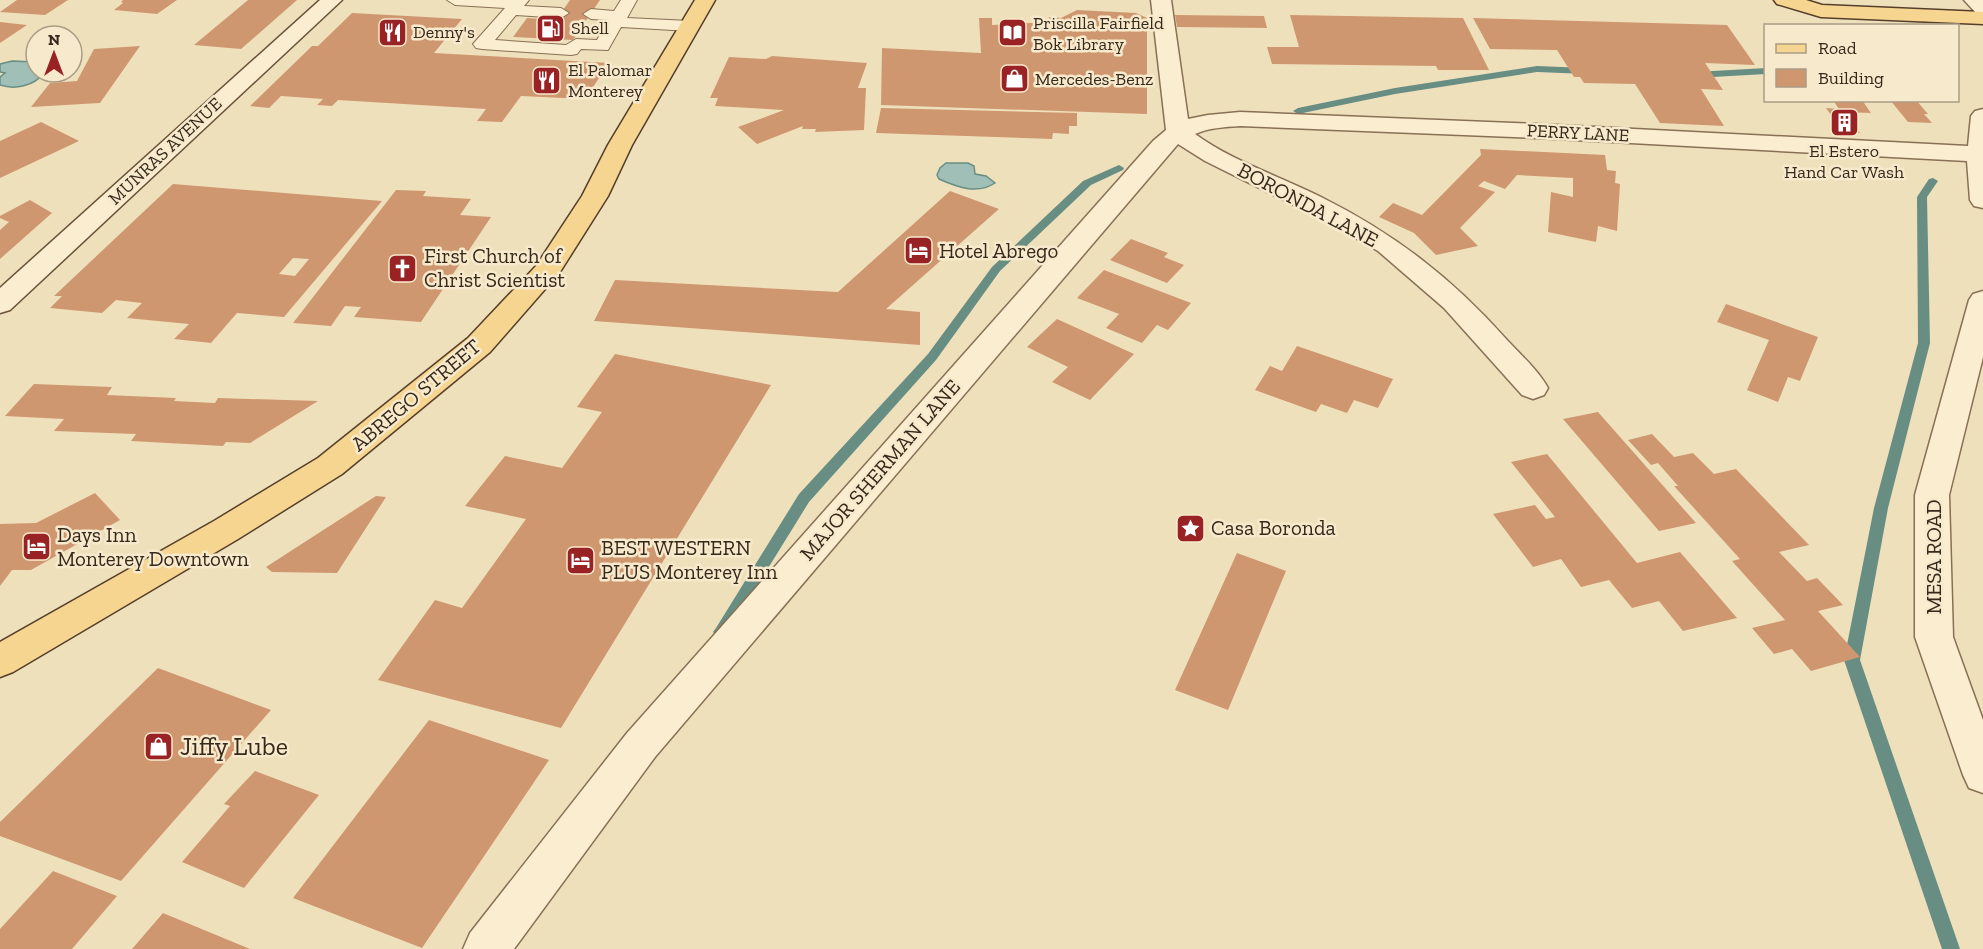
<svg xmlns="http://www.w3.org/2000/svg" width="1983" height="949" font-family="'Zilla Slab',serif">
  <rect width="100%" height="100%" fill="#efe0bc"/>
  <path fill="#a0c0b7" stroke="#688e84" stroke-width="1.5" d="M12 61 35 62 36 72 44 73C34 86 15 90 0 85V77L5 73 0 72V64Z
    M946 163H968L974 166 975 174 986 176 995 183C977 195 957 187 939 179L937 175 940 168Z"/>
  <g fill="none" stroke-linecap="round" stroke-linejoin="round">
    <path fill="#688e84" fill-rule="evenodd" d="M1537 66 1586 68 1591 71 1586 74 1537 72 1395 94 1298 114 1293 111 1298 108 1395 88Z
      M1766 68V74L1695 78 1690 75 1695 72Z
      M1119 165 1124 168 1123 170 1091 185 1000 271 936 360 809 502 726 636 721 638 716 636 713 632 716 628 799 494 928 354 992 267 1083 181Z
      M1933 178 1938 181 1927 197 1930 343 1888 508 1860 660 1960 949H1942L1844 660 1874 508 1918 343 1917 197 1929 179Z"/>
  </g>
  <path fill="#cf9770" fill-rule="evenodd" d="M17 0H68L45 15 0 12Z
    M123 0H177L157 14 114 10 123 3 121 2Z
    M248 0H297L241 49 194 45Z
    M570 0H600L573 40 513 37 527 18 556 20Z
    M1077 10 1136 13 1147 18V114L881 105 882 48 981 53 979 18H992V25L1049 22V17L1061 18Z
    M352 13 462 19 434 53 609 63 585 99 521 96 502 122 477 121 486 109 338 100 332 106 317 105 323 99 281 96 269 108 250 106 312 46H318Z
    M1175 15 1264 16 1267 28 1177 27Z
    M1290 15 1463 18 1489 70H1438L1436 66 1272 64 1267 47H1299Z
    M1473 18 1727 25 1755 65 1705 63 1723 90 1701 89 1724 126 1660 123 1635 84 1584 83 1580 77H1574L1557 50 1490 49Z
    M0 22 27 25 0 43Z
    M140 46 100 103 31 107 50 83 77 81 94 49Z
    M772 56 867 63 858 88H866L864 130 815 132 816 129H802L803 126 757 144 738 127 784 110 715 106 718 98H710L729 57 766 59Z
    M1833 100H1862L1871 113 1843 112 1860 133 1843 132 1826 108 1839 109Z
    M1890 100H1916L1928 114H1924L1932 123 1908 122Z
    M881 108 1077 113V126H1069V134L1053 133 1052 139 876 133Z
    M41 122 79 141 0 178V141Z
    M1480 149 1605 155 1607 170 1616 171 1615 183 1620 184 1617 231 1598 226 1596 242 1548 232 1551 192 1573 197V178L1517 175 1505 189 1484 181 1478 186 1495 192 1460 228 1478 246 1436 255 1414 233 1379 217 1393 203 1422 215 1481 155Z
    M173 184 382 201 284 317 237 313 211 343 174 339 189 324 127 318 142 303 116 300 102 313 50 308 62 296H54ZM293 258 309 259 295 276 279 274Z
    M396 190 426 191 423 196 471 199 460 215 491 217 421 322 354 317 361 307 345 306 331 326 293 323Z
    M950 191 999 209 886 309 920 312V345L594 321 615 280 838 292Z
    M30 200 52 213 0 259V230L9 222 0 218V216Z
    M1131 239 1168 253 1164 257 1184 265 1167 283 1110 260Z
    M1104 270 1191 303 1168 330 1157 325 1142 343 1106 328 1119 314 1077 298Z
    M1726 304 1818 337 1800 381 1788 377 1778 402 1747 390 1769 340 1717 322Z
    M1057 319 1134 354 1090 400 1052 382 1068 367 1027 347Z
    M1297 346 1393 379 1378 408 1354 400 1347 413 1321 404 1316 412 1255 390 1270 366 1282 371Z
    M615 354 771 385 561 728 378 680 435 600 462 608 526 519 465 506 505 456 562 468 602 412 577 407Z
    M34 384 112 387 107 395 176 398 174 401 215 403 218 398 318 401 250 443 226 442 223 446 131 441 136 434 54 431 64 419 5 416Z
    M1598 412 1696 523 1659 531 1563 419Z
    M1652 434 1674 457 1693 453 1714 474 1736 469 1809 545 1779 552 1807 581 1817 578 1843 605 1818 611 1860 657 1811 671 1792 649 1774 654 1752 628 1785 620 1732 561 1740 559 1674 486H1678L1658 463 1651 465 1628 440Z
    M1547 454 1637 563 1680 552 1737 618 1683 631 1659 601 1632 608 1609 580 1581 587 1561 559 1533 567 1493 514 1535 505 1546 519 1555 517 1511 462Z
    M95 493 120 520 31 570H12L0 586V524L36 523Z
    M376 496 386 497 337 573 272 572 266 567Z
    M1237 553 1286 571 1228 710 1175 690Z
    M158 668 271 710 121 881 0 836V822Z
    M429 720 549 760 422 948 293 898Z
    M255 771 319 795 244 888 182 862 230 806 224 804Z
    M53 871 117 896 72 949H0V929Z
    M163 913 250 949H132Z"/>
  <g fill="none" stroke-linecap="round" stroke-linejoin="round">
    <defs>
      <path id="lane" d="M447 0H529L524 6 561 8 569 13 561 18 516 15 495 40 566 45 576 39 597 40 608 20 591 19 583 14 591 9 614 11 621 0H637L627 18 690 21 698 26 690 31 621 27 608 50 581 49 577 54 571 55 482 49 476 48 473 44 505 8 455 5Z"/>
      <path id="street" d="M1151 0H1171L1188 119 1208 115 1240 112 1537 124 1968 146 1971 116 1975 111 1983 109V208L1974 206 1970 200 1967 161 1537 138 1240 126C1224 127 1209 128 1195 134 1232 161 1279 176 1321 197 1395 234 1452 278 1507 340 1521 355 1538 370 1548 388L1544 395 1533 399 1522 395 1444 308 1378 251 1326 221 1205 161 1178 144 655 757 514 949H463L470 933 627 733 1153 141 1166 130Z
        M1964 0H1983V15L1976 13Z
        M1983 291V357L1949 495 1953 637 1983 720V793L1969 788 1963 775 1915 637V495L1969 300 1973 294Z"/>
      <path id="secondary" d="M320 0H342L10 310 0 313V288Z"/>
      <path id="primary" d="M695 0H715L632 145 608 196 560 272 490 352 342 474 238 539 13 672 0 677V642L214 521 318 458 468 338 536 266 582 196 608 145Z
        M1774 0H1806L1822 5 1983 12V24L1821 17 1777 4Z"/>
    </defs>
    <use href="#lane" stroke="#887055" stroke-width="2"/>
    <use href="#street" stroke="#887055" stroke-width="3"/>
    <use href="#secondary" stroke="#695139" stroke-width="3"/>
    <use href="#primary" stroke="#553e2a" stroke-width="3"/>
    <use href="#lane" fill="#faedd0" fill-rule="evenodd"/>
    <use href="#street" fill="#faedd0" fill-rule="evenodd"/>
    <use href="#secondary" fill="#faedd0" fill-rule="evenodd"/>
    <use href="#primary" fill="#f6d591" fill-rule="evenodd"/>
  </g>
  <defs>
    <symbol id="fuel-square" viewBox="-11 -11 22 22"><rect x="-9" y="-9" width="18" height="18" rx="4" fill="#992324" stroke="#f7eacc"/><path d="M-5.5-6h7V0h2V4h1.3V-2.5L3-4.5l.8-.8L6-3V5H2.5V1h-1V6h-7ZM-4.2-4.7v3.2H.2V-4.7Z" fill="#fff"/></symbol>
    <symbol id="restaurant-square" viewBox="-11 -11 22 22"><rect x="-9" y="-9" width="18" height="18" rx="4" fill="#992324" stroke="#f7eacc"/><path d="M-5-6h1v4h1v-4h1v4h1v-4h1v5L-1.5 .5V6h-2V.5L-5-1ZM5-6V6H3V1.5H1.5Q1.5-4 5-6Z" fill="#fff"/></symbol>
    <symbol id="library-square" viewBox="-11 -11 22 22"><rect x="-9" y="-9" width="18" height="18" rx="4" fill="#992324" stroke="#f7eacc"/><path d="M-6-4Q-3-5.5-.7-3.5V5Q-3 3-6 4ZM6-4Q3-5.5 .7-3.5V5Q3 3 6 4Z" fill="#fff"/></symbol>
    <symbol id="shop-square" viewBox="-11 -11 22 22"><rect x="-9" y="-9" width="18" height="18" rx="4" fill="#992324" stroke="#f7eacc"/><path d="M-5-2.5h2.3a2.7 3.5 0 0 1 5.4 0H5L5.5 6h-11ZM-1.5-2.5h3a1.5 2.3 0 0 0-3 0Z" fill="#fff"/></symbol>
    <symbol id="building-square" viewBox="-11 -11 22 22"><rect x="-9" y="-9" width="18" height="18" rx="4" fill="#992324" stroke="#f7eacc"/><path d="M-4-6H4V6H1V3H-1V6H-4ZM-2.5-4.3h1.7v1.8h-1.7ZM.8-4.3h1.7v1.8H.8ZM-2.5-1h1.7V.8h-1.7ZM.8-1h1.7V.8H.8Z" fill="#fff"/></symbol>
    <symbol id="hotel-square" viewBox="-11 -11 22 22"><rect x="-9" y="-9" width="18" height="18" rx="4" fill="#992324" stroke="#f7eacc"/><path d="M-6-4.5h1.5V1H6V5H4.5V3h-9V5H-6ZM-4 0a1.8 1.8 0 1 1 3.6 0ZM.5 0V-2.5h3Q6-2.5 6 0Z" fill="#fff"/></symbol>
    <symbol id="church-square" viewBox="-11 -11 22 22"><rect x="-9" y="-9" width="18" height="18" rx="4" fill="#992324" stroke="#f7eacc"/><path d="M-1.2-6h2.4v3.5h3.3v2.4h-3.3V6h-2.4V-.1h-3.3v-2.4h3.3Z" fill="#fff"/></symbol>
    <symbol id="sight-square" viewBox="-11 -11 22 22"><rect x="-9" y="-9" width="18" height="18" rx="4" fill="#992324" stroke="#f7eacc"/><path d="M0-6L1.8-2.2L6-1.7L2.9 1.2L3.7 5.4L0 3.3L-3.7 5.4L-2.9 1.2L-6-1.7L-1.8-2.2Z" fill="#fff"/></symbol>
  </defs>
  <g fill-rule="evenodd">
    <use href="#fuel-square" x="534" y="12" width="33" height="33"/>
    <use href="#restaurant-square" x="376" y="16" width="33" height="33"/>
    <use href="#library-square" x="996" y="16" width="33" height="33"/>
    <use href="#shop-square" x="998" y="62" width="33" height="33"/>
    <use href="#restaurant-square" x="530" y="64" width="33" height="33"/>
    <use href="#building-square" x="1828" y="106" width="33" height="33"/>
    <use href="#hotel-square" x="902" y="234" width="33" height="33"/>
    <use href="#church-square" x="386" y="252" width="33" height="33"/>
    <use href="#sight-square" x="1174" y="512" width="33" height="33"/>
    <use href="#hotel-square" x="20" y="530" width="33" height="33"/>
    <use href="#hotel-square" x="564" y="544" width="33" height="33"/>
    <use href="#shop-square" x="142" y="730" width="33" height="33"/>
  </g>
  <g text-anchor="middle" stroke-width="5" stroke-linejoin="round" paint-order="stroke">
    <g font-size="18" fill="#36281b" stroke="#f7eacc" text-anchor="start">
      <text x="1033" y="29">Priscilla Fairfield<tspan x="1033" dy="21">Bok Library</tspan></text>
      <text x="571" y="34">Shell</text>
      <text x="413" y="38">Denny's</text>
      <text x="568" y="76">El Palomar<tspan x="568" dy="21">Monterey</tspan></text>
      <text x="1035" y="85">Mercedes-Benz</text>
      <text x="1844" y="157" text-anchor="middle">El Estero<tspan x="1844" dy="21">Hand Car Wash</tspan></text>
    </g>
    <g font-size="18" fill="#36281b" stroke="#f7eacc">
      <text transform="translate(1578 133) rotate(3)" y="6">PERRY LANE</text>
      <text transform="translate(165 151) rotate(-43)" y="6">MUNRAS AVENUE</text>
    </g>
    <g font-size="21" fill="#36281b" stroke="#f7eacc">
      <text transform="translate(1308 205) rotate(28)" y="7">BORONDA LANE</text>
      <text transform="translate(416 395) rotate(-40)" y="7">ABREGO STREET</text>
      <text transform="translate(880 470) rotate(-49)" y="7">MAJOR SHERMAN LANE</text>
      <text transform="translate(1934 557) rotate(-90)" y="7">MESA ROAD</text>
    </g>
    <g font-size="21" fill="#36281b" stroke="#f7eacc" text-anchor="start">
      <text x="939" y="258">Hotel Abrego</text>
      <text x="424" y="263">First Church of<tspan x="424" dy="24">Christ Scientist</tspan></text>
      <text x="1211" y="535">Casa Boronda</text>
      <text x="57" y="542">Days Inn<tspan x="57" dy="24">Monterey Downtown</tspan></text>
      <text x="601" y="555">BEST WESTERN<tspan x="601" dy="24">PLUS Monterey Inn</tspan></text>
    </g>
    <g font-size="26" fill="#36281b" stroke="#f7eacc" text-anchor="start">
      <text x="180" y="755">Jiffy Lube</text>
    </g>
  </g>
  <rect x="1764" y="24" width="195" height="78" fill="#f7eacc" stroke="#aa9c85" stroke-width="1.5"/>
  <rect x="1776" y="44" width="30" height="9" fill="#f6d591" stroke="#aa9c85" stroke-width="1.5"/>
  <text x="1818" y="54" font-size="18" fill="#36281b">Road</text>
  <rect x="1776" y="69" width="30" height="18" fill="#cf9770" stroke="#aa9c85" stroke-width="1.5"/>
  <text x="1818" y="84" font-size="18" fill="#36281b">Building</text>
  <g transform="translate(54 54)"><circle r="28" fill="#f7eacc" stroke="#aa9c85" stroke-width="1.5"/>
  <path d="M0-4.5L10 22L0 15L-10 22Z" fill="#992324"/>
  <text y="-9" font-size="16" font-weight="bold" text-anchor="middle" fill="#36281b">N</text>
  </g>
</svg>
